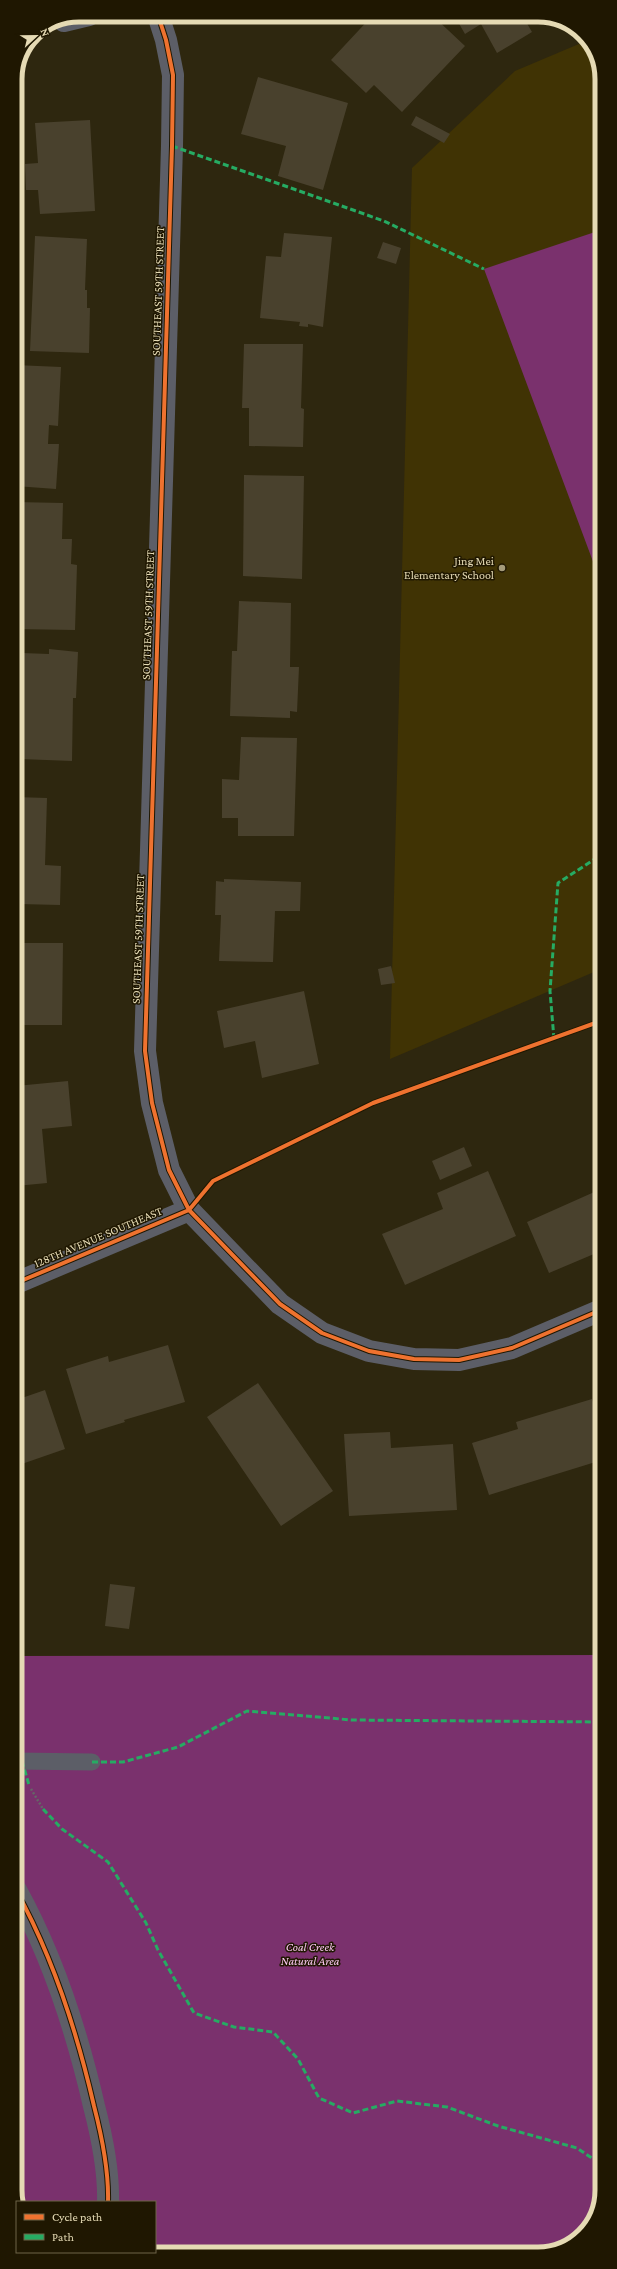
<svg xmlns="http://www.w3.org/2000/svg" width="617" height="2269" font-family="'Crimson Pro',serif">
  <rect width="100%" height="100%" fill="#2e270f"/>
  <path fill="#403304" d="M586 41 601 67V969L390 1059 412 168 515 71Z"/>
  <path fill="#7a316d" d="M601 230V583L484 269Z
    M602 1655V2190L589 2229 550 2253 75 2254 70 2252H155V2202H17V2204L16 1656Z"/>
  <path fill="#49412d" d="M373 15H432L465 46 402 112 374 85 366 93 331 60Z
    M454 15H522L532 32 497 53 481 24 465 34Z
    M258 77 348 103 323 190 278 176 286 146 241 134Z
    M416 116 450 134 444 143 411 125Z
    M90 120 95 211 40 214 38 190H26L25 164 38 163 35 123Z
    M284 233 332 237 323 327 308 324V327L299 326 300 322 260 318 266 256 281 257Z
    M35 236 87 239 85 290H87V308H90L89 353 30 351Z
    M383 242 401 248 396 264 377 258Z
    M15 336H22L21 344H15Z
    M244 344H303L301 408 304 409 303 447 249 446V408H242Z
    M15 365 61 367 58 426 49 425 48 444H59L56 489 15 486Z
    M244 475 304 476 302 579 243 576Z
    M15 502 63 503 62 539H72L71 564 77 565 75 630 15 629Z
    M239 601 291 603 290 667H299L297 712 290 711V718L230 716 232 651H237Z
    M49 649 78 652 76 698H73L72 761 20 759 22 653 49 654Z
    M241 737 297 738 294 836H238V818H222V779L239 780Z
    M15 797 47 798 45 865 61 866 60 905 19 904V894H15Z
    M224 879 301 882 300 911H275L273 962 219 961 221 915H215L216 881 224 882Z
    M16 943H63L62 1025H16Z
    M391 966 395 983 381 985 378 969Z
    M304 991 319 1064 262 1078 255 1041 224 1048 217 1011Z
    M68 1081 72 1126 42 1129 47 1183 16 1186V1086Z
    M464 1147 472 1166 440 1180 432 1161Z
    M488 1171 516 1236 405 1285 382 1234 443 1209 437 1193Z
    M601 1189V1251L549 1273 527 1222Z
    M168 1345 185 1402 124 1420 125 1422 86 1434 66 1369 108 1356 109 1362Z
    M258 1383 333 1491 281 1526 207 1417Z
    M45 1390 65 1449 16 1466V1400Z
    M592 1399 602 1429V1460L489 1495 472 1443 518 1429 516 1422Z
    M390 1432 391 1448 453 1444 457 1510 349 1516 344 1434Z
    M110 1584 135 1587 129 1629 105 1626Z"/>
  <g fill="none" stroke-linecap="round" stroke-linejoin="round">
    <path stroke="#656668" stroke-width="2.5" stroke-dasharray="2 2" stroke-linecap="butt" d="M31 1789 43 1809"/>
    <path stroke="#5c5e67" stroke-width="17" d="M16 1761 92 1762"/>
    <path stroke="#5c5e67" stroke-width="22" d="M158 15 166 40 173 75 172 146 145 1051 152 1103 169 1170 189 1210 280 1304 322 1333 369 1351 414 1359 459 1360 512 1348 601 1310
      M64 21 89 15
      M16 1283 189 1210"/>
    <path stroke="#5e5e67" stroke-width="22" d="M16 1890C53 1957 77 2032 94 2106 102 2137 109 2170 108 2202
      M106 2254V2252"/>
    <path stroke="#26ab63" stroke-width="3" stroke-dasharray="6 3" stroke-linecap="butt" d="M172 146 384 221 484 269
      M554 1039 550 991 558 883 601 855
      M22 1761 29 1785
      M92 1762H123L178 1747 247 1711 352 1720 602 1722
      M43 1809 62 1829 108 1862 146 1923 158 1950 194 2013 234 2027 273 2032 298 2059 319 2098 353 2113 397 2101 447 2107 498 2126 577 2148 602 2165"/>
    <defs>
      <path id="cycleway" d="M158 15 166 40 173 75 172 146 145 1051 152 1103 169 1170 189 1210 280 1304 322 1333 369 1351 414 1359 459 1360 512 1348 601 1310
        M16 1283 189 1210 213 1181 373 1103 601 1021
        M16 1890C53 1957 77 2032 94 2106 102 2137 109 2170 108 2202"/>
    </defs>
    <use href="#cycleway" stroke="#1f1701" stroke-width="6"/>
    <use href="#cycleway" stroke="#ef722f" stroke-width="4"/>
  </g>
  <circle fill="#a59b7a" stroke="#1f1701" stroke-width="1.5" cx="502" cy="568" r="4"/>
  <g text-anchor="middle" stroke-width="3" stroke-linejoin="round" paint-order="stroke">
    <g font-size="12" fill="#e5dab4" stroke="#1f1701">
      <text transform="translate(158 291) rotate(-88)" y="4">SOUTHEAST 59TH STREET</text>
      <text transform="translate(148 615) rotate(-88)" y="4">SOUTHEAST 59TH STREET</text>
      <text transform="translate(138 939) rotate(-88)" y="4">SOUTHEAST 59TH STREET</text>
      <text transform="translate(98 1237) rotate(-23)" y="4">128TH AVENUE SOUTHEAST</text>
    </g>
    <g font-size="12" fill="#e5dab4" stroke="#1f1701" text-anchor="end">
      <text x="494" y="565">Jing Mei<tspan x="494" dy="14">Elementary School</tspan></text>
    </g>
    <g font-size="12" font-style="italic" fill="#fbc8f2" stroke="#1f1701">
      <text x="310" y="1951">Coal Creek<tspan x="310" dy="14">Natural Area</tspan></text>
    </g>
  </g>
  <path d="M0 0H617V2269H0ZM79 22H538A57 57 0 0 1 595 79V2190A57 57 0 0 1 538 2247H79A57 57 0 0 1 22 2190V79A57 57 0 0 1 79 22Z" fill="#1f1701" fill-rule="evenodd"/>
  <path fill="none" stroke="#e5dab4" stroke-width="5" d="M79 22H538A57 57 0 0 1 595 79V2190A57 57 0 0 1 538 2247H79A57 57 0 0 1 22 2190V79A57 57 0 0 1 79 22Z"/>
  <rect x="16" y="2201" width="140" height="52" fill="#1f1701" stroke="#6e6549"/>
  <rect x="24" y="2214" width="20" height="6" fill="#ef722f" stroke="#6e6549"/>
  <text x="52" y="2221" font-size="12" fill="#e5dab4">Cycle path</text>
  <rect x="24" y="2234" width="20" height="6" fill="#26ab63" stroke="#6e6549"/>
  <text x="52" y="2241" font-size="12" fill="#e5dab4">Path</text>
  <g transform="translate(36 36) rotate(68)" stroke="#1f1701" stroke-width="3" paint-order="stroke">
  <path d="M0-3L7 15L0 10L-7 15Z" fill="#e5dab4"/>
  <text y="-6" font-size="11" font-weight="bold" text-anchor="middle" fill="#e5dab4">N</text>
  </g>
</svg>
